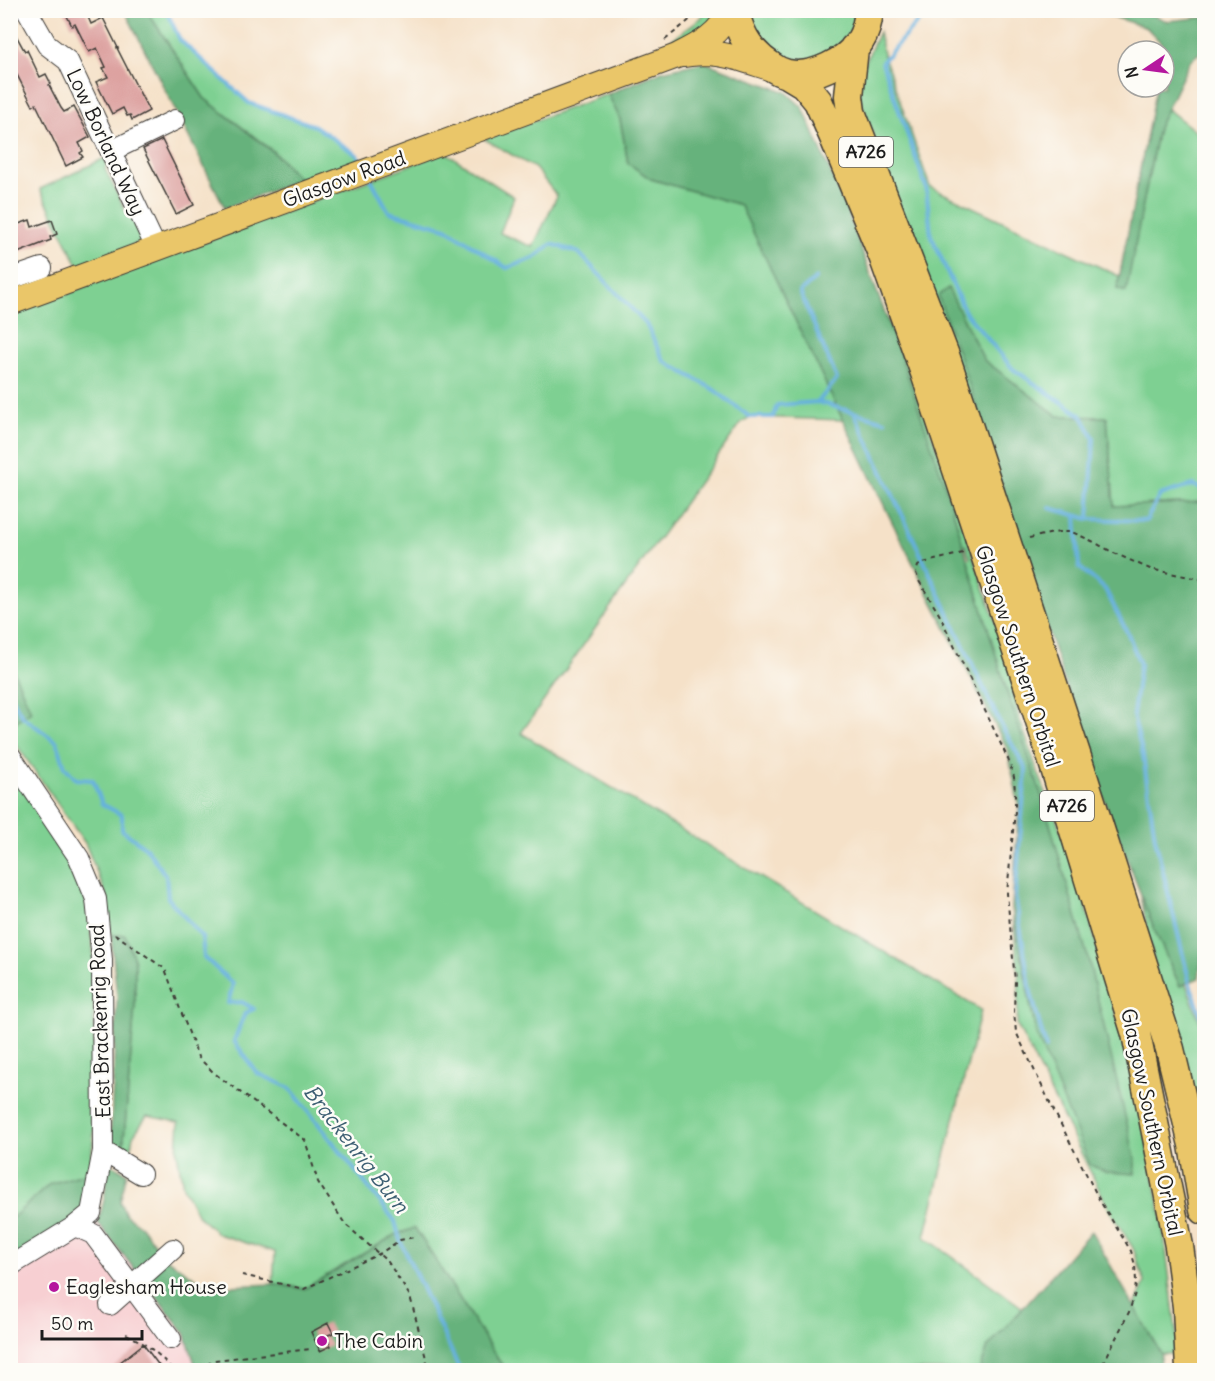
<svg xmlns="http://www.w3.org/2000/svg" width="1215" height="1381" font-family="Delius,sans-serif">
  <rect width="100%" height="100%" fill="#fdfcf7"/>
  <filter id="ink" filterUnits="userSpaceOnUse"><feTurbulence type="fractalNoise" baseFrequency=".0167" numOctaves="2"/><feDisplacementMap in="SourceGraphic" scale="12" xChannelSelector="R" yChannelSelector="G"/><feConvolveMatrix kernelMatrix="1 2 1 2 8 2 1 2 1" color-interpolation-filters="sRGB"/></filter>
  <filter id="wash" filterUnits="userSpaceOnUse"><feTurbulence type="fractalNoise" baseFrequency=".008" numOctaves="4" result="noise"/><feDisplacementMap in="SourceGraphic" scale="24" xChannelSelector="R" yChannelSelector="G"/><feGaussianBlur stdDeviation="1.35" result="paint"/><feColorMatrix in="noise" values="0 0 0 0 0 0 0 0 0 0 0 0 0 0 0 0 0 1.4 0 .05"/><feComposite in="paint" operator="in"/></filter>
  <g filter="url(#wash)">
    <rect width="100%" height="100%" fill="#f5e1c8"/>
    <path fill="#f7cfd2" d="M98 1223 185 1333 197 1370H11L10 1276 16 1268 52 1246Z"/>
    <path fill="#7ed092" stroke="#4d7657" stroke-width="1.5" d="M747 10 854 11V20L849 36 840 49 793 65 762 49Z
      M147 11H166L180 40 249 103 315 126 357 155 360 161 300 180 273 151 204 98Z
      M704 11H719L691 40 643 61 702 17Z
      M879 32 883 53 930 187 1119 276 1117 289 1125 292 1158 128 1167 109 1204 138V502L1114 506 1107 417 1058 416 984 360 948 289 986 433 1014 525 859 96 863 67Z
      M608 94 620 119 628 163 651 179 740 204 843 420 750 417 741 423 521 733 981 1010 925 1237 1023 1308 988 1347 980 1370H507L499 1361 415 1228 395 1235 304 1289 273 1283 275 1252 218 1234 198 1216 183 1187 177 1152 179 1122 147 1116 133 1136 130 1152 123 1150 135 1005V961L125 935H111L107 897 85 843 11 737 10 725 31 711 10 665 11 314 445 152 514 197 500 233 533 247 557 196 535 168 484 139Z
      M105 158 107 163 105 169 129 218 136 221 144 241 79 267 40 189Z
      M878 296 908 367 946 474 1009 662 1018 714 1037 770 1061 831 1082 892 1136 1085 1162 1218 1179 1354H1161L1134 1308 1145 1282 1133 1248 1110 1211 1017 1025 1019 980 1012 907 1036 1034 1089 962 1043 800 1007 692 967 559 970 558 965 545H963L948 494Z
      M10 771 62 846 84 888 93 948 95 1121 90 1172 50 1184 11 1219Z
      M1140 891 1155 931 1180 986 1186 984 1204 1033V1156L1157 979Z"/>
    <path fill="#66b27c" stroke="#41674c" stroke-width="1.5" d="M125 11H147L204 98 273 152 300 180 225 208Z
      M1096 11H1143L1167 21 1204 17V49L1190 61 1158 128 1126 292 1117 289 1156 87H1164V46L1147 28Z
      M704 62 786 92 803 108 848 213 905 368 948 494 1007 692 1043 800 1089 962 1135 1158V1174L1107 1172 1090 1165 1036 1034 1012 907 1019 807 1008 751 892 522 740 205 651 179 628 163 620 119 608 94 662 71Z
      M948 288 984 360 1058 416 1107 417 1114 506 1204 502V935L1199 978 1180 986 1155 931 1102 794 1029 574 986 433 938 296Z
      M11 665 31 711 11 725H10Z
      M111 935H125L135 962V1005L123 1150 110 1146 117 998Z
      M109 1163 127 1173 120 1202 126 1215 141 1226 164 1257 209 1287 273 1284 304 1289 395 1235 415 1228 499 1361 507 1370H197L185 1333 98 1223 104 1200Z
      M90 1172 83 1214 11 1262V1219L50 1184Z
      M1091 1231 1161 1354 1158 1370H980L988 1347Z"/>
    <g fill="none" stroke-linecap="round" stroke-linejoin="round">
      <path stroke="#65b0de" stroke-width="4" d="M166 10 180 40 249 103 315 126 357 155 363 165
        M928 10 882 62 926 187 931 235 965 312 1013 369 1081 415 1094 438 1089 519
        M371 179 389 212 446 228 507 268 534 258 552 244 579 253 646 324 664 361 713 389 750 417H773L777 405 818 402 885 421
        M816 278 800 292 837 379 818 402
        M854 412 999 721 1026 769 1015 896 1031 993 1046 1048
        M1050 508 1089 519 1146 521 1160 495 1193 485 1204 490
        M1076 515 1079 567 1105 589 1129 636 1140 664 1133 715 1143 755 1155 838 1190 984 1204 1024
        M10 695 23 717 57 742 65 767 76 779 93 780 102 804 122 815V830L146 848 166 876 168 898 202 937 204 957 233 984 228 1003 242 1002 254 1009 245 1013 234 1041 257 1073 290 1088 395 1221 400 1240 460 1370"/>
    </g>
    <g id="blocks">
      <path fill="#dda2a0" d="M64 10H85L91 24 103 18 118 48H117L149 111 132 120 130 115 127 116 123 108 112 114 96 82 108 77 103 68 106 67 97 48 89 52 75 24 72 26Z
        M10 24 23 48 25 51 27 50 40 77 46 74 51 84 49 85 61 108 64 112 74 107 90 137 79 143 83 151 80 153 83 157 66 166 36 104 33 106 15 71 10 73Z
        M162 140 194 205 176 214 143 149Z
        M30 220 32 227 52 220 57 234 50 237 51 240 10 256V227Z
        M328 1323 333 1333 326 1336 331 1346 320 1351 311 1332Z
        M143 1344 163 1371H109Z"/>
    </g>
  </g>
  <g filter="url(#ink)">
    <use href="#blocks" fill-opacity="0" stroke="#3d3a36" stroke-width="1.5"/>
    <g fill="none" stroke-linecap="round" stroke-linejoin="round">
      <defs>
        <path id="minor" d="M27 10 47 45 68 61 157 250
          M111 151 175 120
          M10 279 42 268
          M10 755 79 858 96 899 102 960 103 1151 91 1213 75 1226 10 1266
          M103 1151 141 1174
          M75 1226 93 1234 171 1339
          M110 1305 173 1249"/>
        <path id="major" d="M683 55C691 54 699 53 707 53 729 54 750 62 772 69
          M10 303 677 56C699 45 721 34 730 10"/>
        <path id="highway" d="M735 10C739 35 751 53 771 66 776 70 782 73 788 74 812 79 847 62 860 41 866 32 868 21 869 10
          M854 48 849 96 851 112 946 358 1076 754 1170 1049 1193 1145 1204 1210
          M789 75 804 84 818 101 835 140 883 256 925 373 1046 739 1136 1034 1179 1246 1187 1307 1190 1370"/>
      </defs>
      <use href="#minor" stroke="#3d3a36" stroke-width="22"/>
      <use href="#major" stroke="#3d3a36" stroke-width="26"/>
      <use href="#highway" stroke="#3d3a36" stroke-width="31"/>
      <path stroke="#3d3a36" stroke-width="2" stroke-dasharray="4.5 4.5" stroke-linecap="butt" d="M665 40 698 13 699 10
        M1029 538 1059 532H1072L1092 541 1114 553 1150 569 1204 580
        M963 553 923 563 918 566 916 573 919 581 939 614 1008 759 1014 777 1015 793V811L1007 893 1015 981 1014 1012 1016 1032 1051 1105 1100 1201 1131 1251 1135 1265 1136 1281 1135 1293 1129 1312 1100 1370
        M115 934 165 969 198 1057 214 1073 305 1140 318 1182 345 1224 388 1262 410 1296 429 1370
        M242 1275 304 1289 379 1254 400 1240 414 1237
        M126 1334C147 1344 158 1353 173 1370
        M200 1370 214 1360 311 1349"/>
      <use href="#minor" stroke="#fff" stroke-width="20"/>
      <use href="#major" stroke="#eac669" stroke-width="24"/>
      <use href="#highway" stroke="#eac669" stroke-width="28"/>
    </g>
  </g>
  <g fill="#b5179e" stroke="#fdfcf7" stroke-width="2">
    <circle cx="54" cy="1287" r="6"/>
    <circle cx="322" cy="1341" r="6"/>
  </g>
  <g text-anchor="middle" stroke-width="5" stroke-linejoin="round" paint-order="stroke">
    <g fill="#fdfcf7" stroke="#605f5e" stroke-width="1.5">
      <rect x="839" y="137" width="54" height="30" rx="4.5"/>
      <rect x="1040" y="791" width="54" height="30" rx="4.5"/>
    </g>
    <g font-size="18" font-weight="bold" fill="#1c1c1c">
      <text x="866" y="158">A726</text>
      <text x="1067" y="812">A726</text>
    </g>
    <g font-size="20" fill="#1c1c1c" stroke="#fdfcf7">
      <text transform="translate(106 142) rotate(65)" y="7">Low Borland Way</text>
      <text transform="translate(344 179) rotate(-20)" y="7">Glasgow Road</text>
      <text transform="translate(1018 656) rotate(72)" y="7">Glasgow Southern Orbital</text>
      <text transform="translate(100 1021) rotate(-92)" y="7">East Brackenrig Road</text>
      <text transform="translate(1152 1122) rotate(78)" y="7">Glasgow Southern Orbital</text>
    </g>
    <g font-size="20" fill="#1c1c1c" stroke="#fdfcf7" text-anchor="start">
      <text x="66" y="1294">Eaglesham House</text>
      <text x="334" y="1348">The Cabin</text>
    </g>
    <g font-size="21" font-style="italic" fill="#3d5f73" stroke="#fdfcf7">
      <text transform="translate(356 1149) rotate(52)" y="7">Brackenrig Burn</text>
    </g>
  </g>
  <rect width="1215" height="1381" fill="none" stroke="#fdfcf7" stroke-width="36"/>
  <g transform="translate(1146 69) rotate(257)"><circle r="28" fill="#fdfcf7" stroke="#a3a29f" stroke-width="1.5"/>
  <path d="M0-4.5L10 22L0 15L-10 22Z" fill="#b5179e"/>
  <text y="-9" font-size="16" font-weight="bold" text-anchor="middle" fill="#1c1c1c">N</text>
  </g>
  <path d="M42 1330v9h100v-9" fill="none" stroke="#1c1c1c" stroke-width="3"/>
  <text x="51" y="1330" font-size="18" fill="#1c1c1c" stroke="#fdfcf7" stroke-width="4.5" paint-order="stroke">50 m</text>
</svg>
